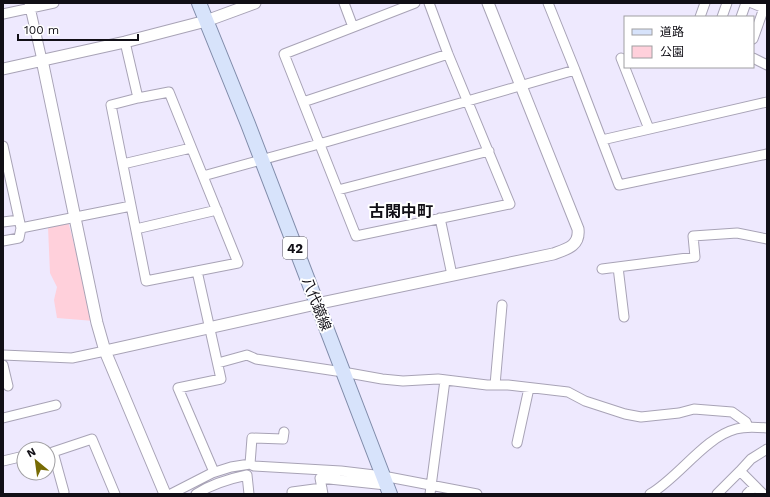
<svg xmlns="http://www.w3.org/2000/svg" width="770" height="497" font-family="'Work Sans','Noto Sans JP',sans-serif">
  <rect width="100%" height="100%" fill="#eee9fe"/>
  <path fill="#ffd0db" d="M68 221 94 321 57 318 54 300 57 287 50 273 48 227Z"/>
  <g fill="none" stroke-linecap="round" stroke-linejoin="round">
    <defs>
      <path id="minor" d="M29 3 42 60
        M344 3 353 27
        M415 3 284 54 356 236 510 204 448 54 429 3
        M752 3 764 8 753 39
        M3 14 54 3
        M700 17 705 3
        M722 17 727 3
        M741 17 746 3
        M125 42 138 98 169 92 238 263 146 281 111 105 138 98
        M621 58 649 129
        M753 58 767 65
        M575 70 619 185 767 154
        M303 102 448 54
        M602 140 767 102
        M3 146 21 228 131 206
        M123 164 191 148
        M203 176 319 144 575 70 548 3
        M338 190 489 151
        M440 218 452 275
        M3 222 19 220
        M136 229 217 210
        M3 241 19 238 21 228
        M618 267 624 317
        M602 269 695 257 693 236 737 233 767 239
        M197 271 221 379 178 388 214 472
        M3 355 72 358 105 351
        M218 363 247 355 256 359 343 372 382 379 403 381 438 379 487 385H508L568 392 585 401 625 414 641 417 679 413 694 409 732 412 746 422 748 427
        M3 365 8 386
        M495 385 502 305
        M3 418 56 405
        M517 443 529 388
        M3 461 24 456
        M250 464 254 466 341 471 383 476 477 494
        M740 471 751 459 767 449
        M64 492 53 452 92 439 115 494
        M292 492 322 488
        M171 494 212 473 231 467 250 464 252 438 283 439 284 432
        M196 494C212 484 228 479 247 475L249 494
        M323 494 320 478 386 485
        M430 494 445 380
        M650 494C678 478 705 437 736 429 746 426 757 427 767 428
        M717 494 740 471 755 486
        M747 494 755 486 763 494"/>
      <path id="tertiary" d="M42 60 97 323 105 351 165 494
        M3 69 125 42 206 21 255 3
        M105 351 316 304 553 254C567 249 580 246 578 229L488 3"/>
      <path id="primary" d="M199 3 248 124 390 494"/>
    </defs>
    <use href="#minor" stroke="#a8a3b6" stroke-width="11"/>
    <use href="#tertiary" stroke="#a8a3b6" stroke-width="13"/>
    <use href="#primary" stroke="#808caa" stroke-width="16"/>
    <use href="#minor" stroke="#fff" stroke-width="9"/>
    <use href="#tertiary" stroke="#fff" stroke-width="11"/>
    <use href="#primary" stroke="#d7e3fb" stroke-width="14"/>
  </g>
  <g text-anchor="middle" stroke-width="4" stroke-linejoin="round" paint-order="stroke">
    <rect fill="#fff" stroke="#58575c" stroke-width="1" x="283" y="237" width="24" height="22" rx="3"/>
    <g font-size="13" font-weight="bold" fill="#110f16">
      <text x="295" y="253">42</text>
    </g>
    <g font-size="14" fill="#110f16" stroke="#fff">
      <text transform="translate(317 304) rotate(69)" y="5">八代鏡線</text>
    </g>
    <g font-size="16" font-weight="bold" fill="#110f16" stroke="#fff">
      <text x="401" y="217">古閑中町</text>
    </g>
  </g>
  <rect width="770" height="497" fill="none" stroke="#110f16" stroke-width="8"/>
  <rect x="624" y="16" width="130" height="52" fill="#ffffff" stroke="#a09fa2"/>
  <rect x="632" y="29" width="20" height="6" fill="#d7e3fb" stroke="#a09fa2"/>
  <text x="660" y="36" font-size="12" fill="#110f16">道路</text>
  <rect x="632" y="46" width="20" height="12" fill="#ffd0db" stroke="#a09fa2"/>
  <text x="660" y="56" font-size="12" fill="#110f16">公園</text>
  <g transform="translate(36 461) rotate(331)"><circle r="19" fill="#ffffff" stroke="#a09fa2"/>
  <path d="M0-3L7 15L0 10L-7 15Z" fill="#776b04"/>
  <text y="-6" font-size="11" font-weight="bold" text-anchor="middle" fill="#110f16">N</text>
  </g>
  <path d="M18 34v6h120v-6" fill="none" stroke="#110f16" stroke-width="2"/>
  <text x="24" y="34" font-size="12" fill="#110f16" stroke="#ffffff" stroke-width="3" paint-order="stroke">100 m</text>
</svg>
